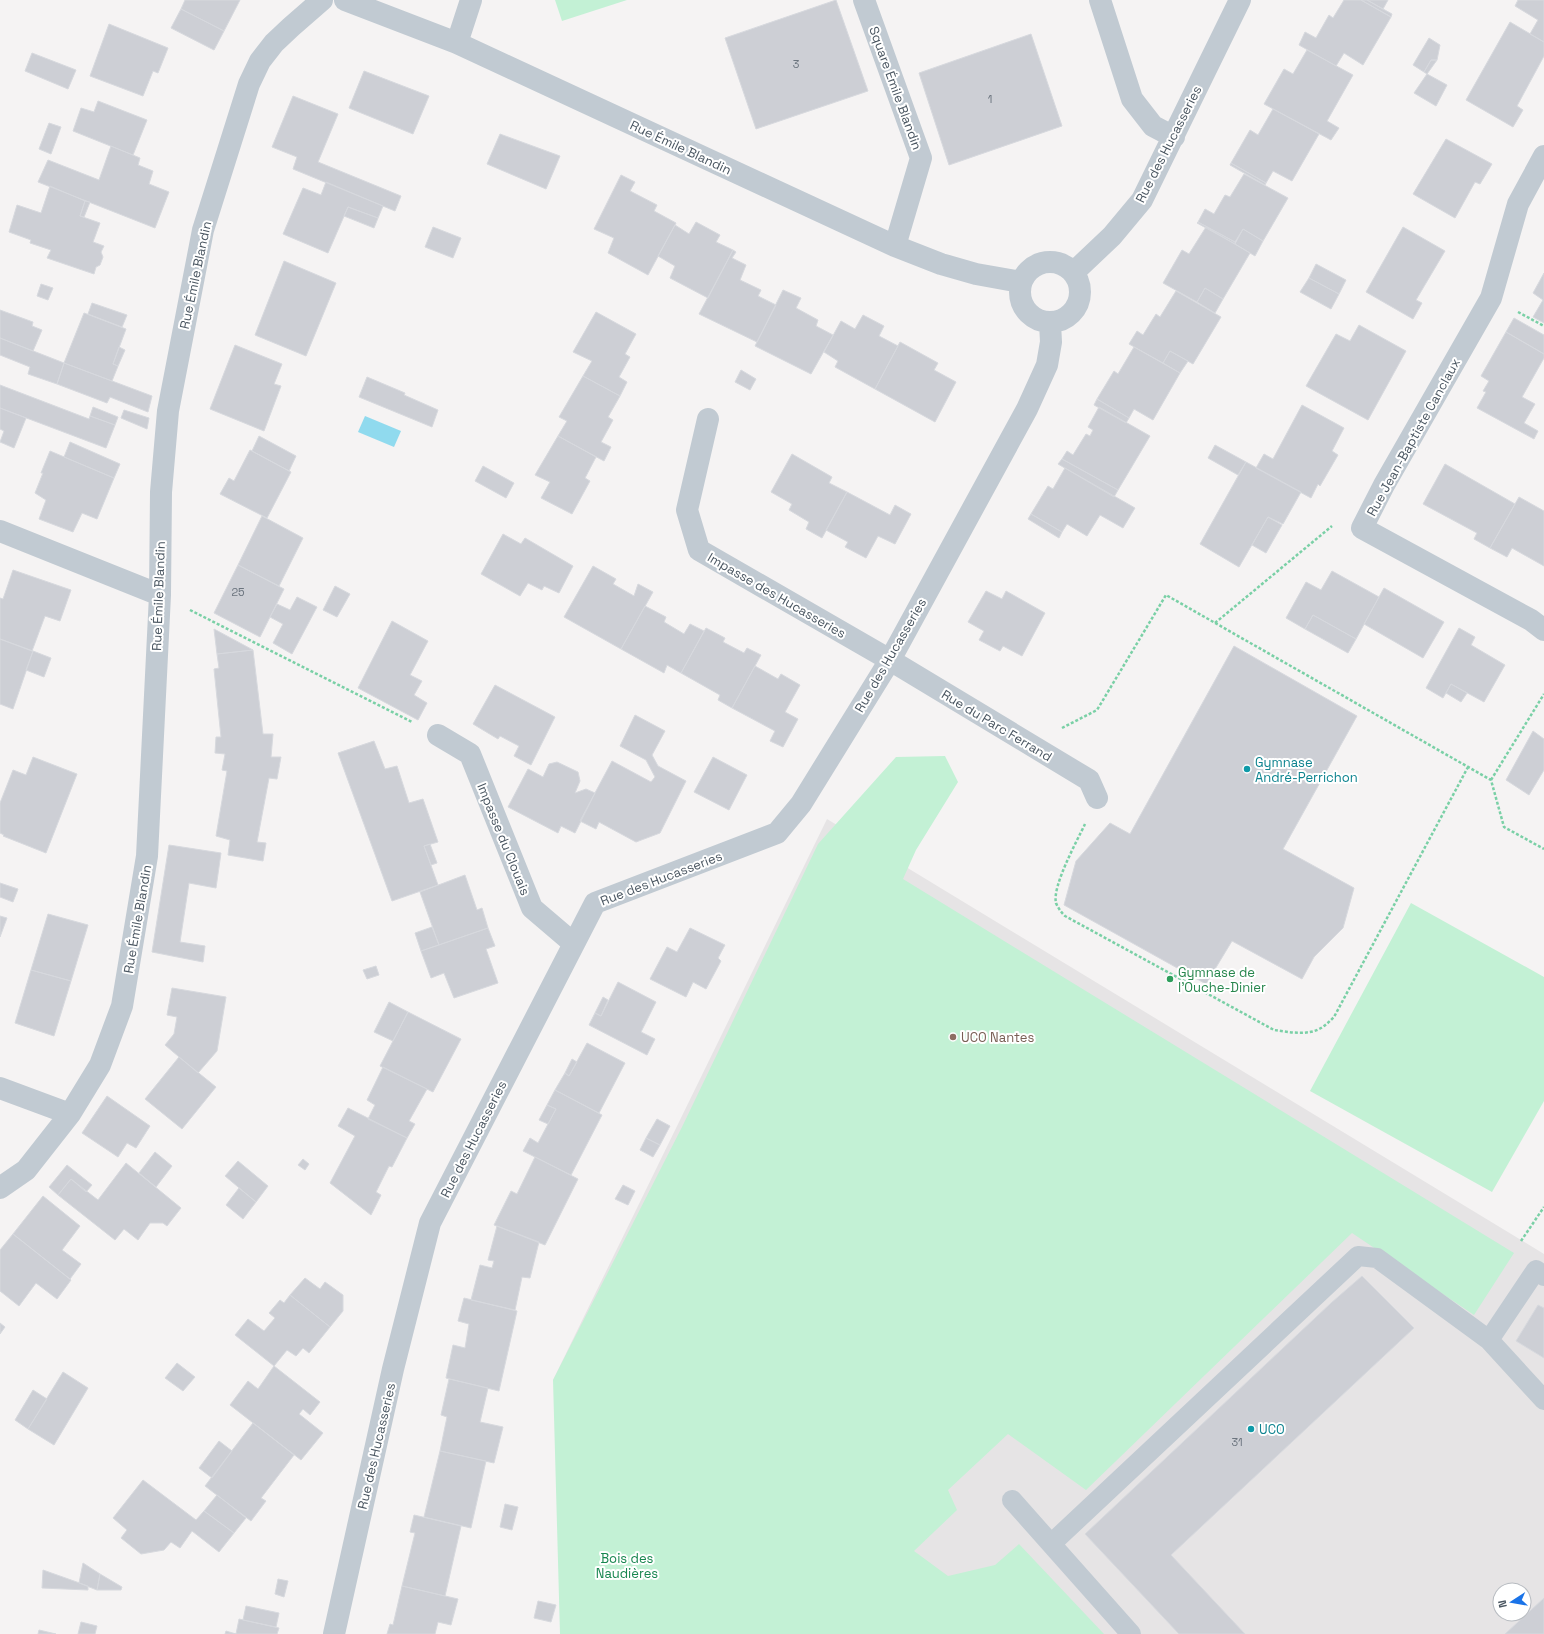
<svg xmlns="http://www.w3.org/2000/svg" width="1544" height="1634" font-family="'Space Grotesk',sans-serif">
  <rect width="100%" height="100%" fill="#f5f3f3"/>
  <path fill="#e6e4e5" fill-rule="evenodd" d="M827 819 1544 1254V1634H780L553 1380ZM1500 1590H1524V1614H1500Z"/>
  <path fill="#c3f1d5" d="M555 0H627L562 21Z
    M945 756 958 782 916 850 903 879 1514 1253 1474 1315 1352 1233 1086 1490 1008 1434 948 1490 957 1510 914 1551 948 1576 995 1565 1019 1544 1104 1634H560L553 1380 682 1127 818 844 896 757Z
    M1411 903 1544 977V1101L1492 1192 1310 1091Z"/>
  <path fill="#90daee" d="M365 416 401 431 394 447 358 432Z"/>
  <path fill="#cdcfd5" stroke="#d7d9de" d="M185 0H240L224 31 181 9Z
    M836 0 868 91 756 129 725 38Z
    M1344 0H1361L1391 17 1363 65 1344 53 1336 66 1299 45 1305 32 1316 38 1329 15 1333 18Z
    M1361 0H1367L1392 14 1391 17Z
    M1367 0H1388L1383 9Z
    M1518 0H1544V42L1530 34 1538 20 1515 6Z
    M181 9 224 31 214 50 171 28Z
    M1510 22 1544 42V56L1517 106 1523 110 1513 127 1466 100Z
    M109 24 168 48 158 73 153 71 143 96 90 76Z
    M1031 34 1062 126 949 165 919 73Z
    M1429 38 1440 45 1437 60H1431L1424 72 1413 65Z
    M1307 50 1353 75 1327 121 1339 128 1331 140 1264 104 1284 69 1293 74Z
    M32 53 76 70 68 89 25 71Z
    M1431 60H1437L1427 74 1424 72Z
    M364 71 429 96 413 134 349 108Z
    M1427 74 1447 85 1436 106 1414 93Z
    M293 96 338 114 318 162 401 196 395 211 293 169 297 157 272 147Z
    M98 101 147 120 133 155 73 131 81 108 94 112Z
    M1273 109 1319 134 1292 181 1273 171 1266 183 1231 163 1250 130 1258 135Z
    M49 123 61 127 51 154 39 149Z
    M500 134 560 156 546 189 487 164Z
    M1446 139 1492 164 1480 184 1475 182 1455 218 1413 194Z
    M111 146 140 158 138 165 153 171 149 184 169 192 155 228 38 182 48 160 99 180Z
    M1231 163 1266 183 1265 185 1230 165Z
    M1244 174 1288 198 1263 241 1243 229 1235 242 1198 222 1205 209 1214 214 1225 195 1230 197Z
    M621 175 635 182 630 191 657 205 654 211 676 223 648 275 608 253 614 238 594 229Z
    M326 182 383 206 378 218 348 207 328 253 283 234 303 188 321 195Z
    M50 186 85 201 80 216 100 223 93 242 104 246 101 252 103 257 100 265 96 267 94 274 47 258 51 250 30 243 31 240 9 232 17 205 41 213Z
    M85 201 90 202 84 217 80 216Z
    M348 207 378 218 374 228 344 216Z
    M696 222 720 235 716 242 733 250 708 298 670 278 675 266 658 256 675 225 689 234Z
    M1198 222 1235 242V244L1197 223Z
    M433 227 461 238 453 258 425 247Z
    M1206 227 1250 253 1223 299 1205 288 1197 302 1163 283 1182 250 1189 254Z
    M1403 227 1445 251 1416 300 1422 303 1413 319 1366 292Z
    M1243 229 1263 241 1255 256 1235 244Z
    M733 250 736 252 732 258 746 265 740 280 761 290 758 296 776 305 757 342 699 314Z
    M284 261 336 283 306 356 255 335Z
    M1316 264 1346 280 1339 294 1309 278Z
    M1544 273V323L1533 317 1543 300 1533 293Z
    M1309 278 1339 294 1331 309 1300 292Z
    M41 284 53 288 48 300 37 296Z
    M1205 288 1223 299 1215 313 1197 302Z
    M783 290 801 298 796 308 818 320 816 326 833 335 811 374 755 346Z
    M1176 291 1221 317 1193 364 1170 351 1163 363 1129 344 1137 331 1143 335 1156 314 1160 317Z
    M92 303 127 315 122 327 88 314Z
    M0 310 33 322 32 326 42 330 33 351 0 338Z
    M596 312 636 334 625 354 630 357 619 377 627 382 620 396 583 376 592 361 573 352Z
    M84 313 126 329 113 364 118 366 112 381 64 363Z
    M863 315 884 326 879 336 898 346 875 389 835 367 838 361 824 352 841 321 855 329Z
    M1514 318 1544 335V354L1506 332Z
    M1359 325 1406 351 1368 420 1306 386 1336 334 1350 341Z
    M1506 332 1544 354V358L1522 397 1535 404 1524 423 1538 431 1534 439 1477 408 1486 392 1483 391 1489 381 1481 376Z
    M0 338 64 363 57 384 28 374 30 367 0 355Z
    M900 342 938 363 934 370 956 382 935 422 875 389Z
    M235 345 282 364 274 384 281 386 264 431 210 409Z
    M119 347 125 350 118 366 113 364Z
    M1134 347 1180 373 1153 420 1134 409 1129 418 1097 399 1114 371 1118 374Z
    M1170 351 1188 361 1180 373 1163 363Z
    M64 363 152 396 148 412 110 397 107 403 57 384Z
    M741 370 756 379 750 390 735 382Z
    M583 376 620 396 608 417 613 420 601 442 611 447 604 461 558 436 567 421 559 417Z
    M367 377 405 393 404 395 438 410 432 427 359 397Z
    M0 385 89 419 90 416 115 425 106 448 0 408Z
    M1097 399 1129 418 1126 423 1094 405Z
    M1302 405 1344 428 1332 451 1338 455 1320 486 1318 484 1311 498 1256 468 1264 454 1273 459Z
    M93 407 118 417 115 425 90 416Z
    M1099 407 1150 436 1118 490 1062 459 1067 451 1073 455 1086 434 1090 436 1093 430 1088 427Z
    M0 408 26 418 14 448 0 442 4 431 0 429Z
    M124 410 149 418 147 429 121 418Z
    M259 436 296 456 289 471 252 451Z
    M558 436 596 457 585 478 590 481 572 514 541 498 550 482 535 475Z
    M70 442 120 464 114 478 64 457Z
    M1215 445 1246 462 1238 475 1208 458Z
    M250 450 291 472 267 518 220 494 229 478 234 481Z
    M50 451 114 478 97 519 82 513 73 532 39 519 46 500 35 493 43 473H41Z
    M792 454 832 477 829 483 847 492 822 538 806 529 809 522 789 510 792 504 771 492Z
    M1062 459 1118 490 1114 497 1058 464Z
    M1246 462 1301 492 1283 524 1268 517 1239 567 1200 544Z
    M1445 464 1515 504 1490 548 1474 539 1477 533 1423 504Z
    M483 466 514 483 506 498 475 481Z
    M1065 468 1135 508 1123 528 1100 515 1087 536 1067 524 1062 532 1031 514 1048 486 1053 489Z
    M847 492 890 515 895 505 911 514 895 544 878 536 866 558 845 547 848 542 826 530Z
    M1519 497 1544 511V566L1512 548 1507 557 1490 548Z
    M1031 514 1062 532 1059 538 1028 519Z
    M262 516 303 538 279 586 238 565Z
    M1268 517 1282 525 1266 553 1252 545Z
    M503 534 521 544 525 538 573 566 559 593 544 586 542 590 528 583 520 596 481 574Z
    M238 565 284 589 260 637 214 613Z
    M593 566 616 579 613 584 634 596 638 584 653 592 621 649 564 617Z
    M13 570 71 590 60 621 45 616 32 651 0 639V598L3 599Z
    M1332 571 1379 597 1356 639 1313 615 1305 629 1286 618 1306 582 1321 590Z
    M335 586 350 594 337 617 323 610Z
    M1384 588 1444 622 1423 658 1364 624Z
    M986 591 1002 599 1006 591 1045 613 1022 656 1003 646 1000 651 979 640 984 631 968 622Z
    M297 597 317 607 292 654 273 643 283 624 270 617 277 604 290 610Z
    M645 606 666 617 664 622 684 634 690 624 704 631 681 673 667 665 664 673 621 649Z
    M1313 615 1356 639 1348 653 1305 629Z
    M392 621 428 641 410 675 422 681 414 695 427 703 418 720 358 688Z
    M706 628 725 638 723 642 744 653 747 648 761 655 732 708 718 700 720 695 681 673Z
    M1459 628 1475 637 1471 645 1505 665 1484 702 1451 684 1443 698 1426 688Z
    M214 629 253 650 217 654Z
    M0 639 33 651 13 709 0 704Z
    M1234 646 1357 716 1283 849 1354 888 1343 928 1314 957 1302 979 1232 941 1206 984 1064 905 1076 861 1110 823 1130 834Z
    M253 650 263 734H273L271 757H281L277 779 269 778 257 842 266 843 263 861 228 855 230 840 216 836 227 771 222 770 225 754 215 753 216 737H221L214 669 219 668 217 654Z
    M33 651 51 658 44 677 26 670Z
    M755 666 778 679 781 674 800 685 785 712 798 719 783 747 770 741 775 731 732 708Z
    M1451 684 1467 693 1461 702 1446 693Z
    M495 685 555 717 531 765 514 756 519 746 500 736 498 739 473 724Z
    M635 715 665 731 652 755 658 766 686 781 660 833 636 842 599 822 596 829 580 821 612 761 651 782 655 777 646 760 620 746Z
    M1533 731 1544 739V770L1529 795 1506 780Z
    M374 741 385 769 397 766 409 803 423 799 438 842 424 846 438 885 392 901 338 753Z
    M33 757 77 774 46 853 3 836 4 835 0 833V803L13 770 26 775Z
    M713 757 747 775 729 810 694 792Z
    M557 762 578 772 580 781 575 793 586 789 595 793 575 833 561 826 558 833 508 807 528 769 543 777 549 764Z
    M430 844 437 863 431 865 424 846Z
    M169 845 221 853 216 888 189 883 180 942 205 946 203 962 152 952Z
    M465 875 477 910 482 908 488 928 439 945 420 892Z
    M0 883 18 889 13 902 0 897Z
    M48 914 88 925 71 981 31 970Z
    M0 916 7 918 0 937Z
    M432 927 439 945 421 951 415 933Z
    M488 928 495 946 486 949 498 983 454 998 444 973 431 978 421 951Z
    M690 928 725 945 718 958 721 961 706 989 693 982 686 997 650 979 667 947 677 952Z
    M376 966 379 975 367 979 363 970Z
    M31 970 71 981 54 1036 15 1023Z
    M618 982 656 1002 641 1032 655 1039 647 1055 589 1025 595 1013 601 1016Z
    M172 988 226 997 217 1051 198 1073 165 1045 174 1034 177 1017 167 1015Z
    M603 997 608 1000 601 1016 595 1013Z
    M389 1002 408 1012 393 1041 374 1032Z
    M408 1012 461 1039 433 1092 380 1066Z
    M587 1043 625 1063 599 1113 555 1090 565 1073 569 1076Z
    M179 1057 216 1087 182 1129 145 1099Z
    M572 1059 577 1062 569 1076 565 1073Z
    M383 1067 427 1089 409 1121 415 1124 407 1138 368 1119 375 1105 367 1100Z
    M555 1090 602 1115 571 1175 523 1151 530 1138 538 1143 556 1109 547 1105Z
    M107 1096 150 1126 136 1148 127 1143 118 1157 82 1133Z
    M547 1105 556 1109 548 1124 539 1120Z
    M348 1108 407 1138 392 1167 389 1166 376 1192 381 1195 371 1215 330 1183 355 1136 338 1126Z
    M657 1119 670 1126 660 1145 646 1138Z
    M646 1138 660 1145 653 1157 640 1150Z
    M155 1152 172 1166 156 1187 139 1173Z
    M535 1157 578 1179 545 1245 494 1225 511 1191 517 1194Z
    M303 1159 309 1164 305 1170 298 1165Z
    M238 1161 268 1186 256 1202 225 1176Z
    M126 1163 181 1208 167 1226 163 1223H150L138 1240 124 1229 115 1240 58 1195 71 1179 98 1200Z
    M67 1165 92 1185 86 1192 71 1179 58 1195 49 1187Z
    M623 1185 635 1191 628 1205 615 1199Z
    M239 1188 256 1202 243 1219 226 1205Z
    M43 1196 80 1226 62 1250 81 1264 70 1279 13 1234Z
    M497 1226 539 1242 530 1278 522 1277 515 1310 471 1300 480 1265 492 1268 494 1261 488 1260Z
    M13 1234 71 1280 57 1299 36 1283 19 1306 0 1291V1250Z
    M1362 1276 1414 1328 1171 1555 1245 1634H1179L1085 1534 1331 1303Z
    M305 1278 320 1289 325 1282 343 1295V1311L330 1327 290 1295Z
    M290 1295 330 1327 309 1353 303 1348 296 1356 287 1350 274 1366 235 1335 248 1319 264 1331 275 1318 269 1313 280 1300 284 1303Z
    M464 1298 517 1311 499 1391 446 1378 453 1345 465 1348 469 1324 458 1321Z
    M1538 1305 1544 1308V1358L1516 1341Z
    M0 1323 5 1327 0 1334Z
    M177 1363 195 1377 183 1391 165 1378Z
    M274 1366 320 1402 310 1415 303 1409 299 1414 323 1433 301 1460 230 1405 248 1381 258 1389Z
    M63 1372 88 1388 54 1445 28 1429Z
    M449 1379 488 1388 480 1422 503 1427 494 1463 440 1451 447 1417 441 1415Z
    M33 1390 47 1399 28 1429 15 1420Z
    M253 1423 294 1455 261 1498 266 1501 251 1521 205 1486Z
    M219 1441 232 1451 212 1478 199 1468Z
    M440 1451 486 1461 471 1528 424 1517Z
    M143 1480 196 1520 204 1511 234 1533 219 1552 192 1531 180 1548 171 1542 164 1550 141 1554 121 1538 127 1530 113 1518Z
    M217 1495 246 1518 234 1533 204 1511Z
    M505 1504 518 1507 512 1530 500 1527Z
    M414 1515 461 1526 445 1596 402 1586 415 1533 410 1532Z
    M83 1563 100 1574 97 1590 79 1583Z
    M43 1570 88 1586V1590L42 1588Z
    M100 1574 122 1587 121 1590H97Z
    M278 1579 288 1581 284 1597 275 1594Z
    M402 1586 458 1599 451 1625 438 1622 435 1634H387L390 1624 393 1625Z
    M1544 1598V1634H1505Z
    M538 1601 556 1605 551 1622 534 1618Z
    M246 1606 279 1613 276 1627 243 1620Z
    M239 1619 279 1628 277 1634H225L226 1631 236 1634Z
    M81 1622 97 1626 95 1634H78Z
    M39 1630 56 1634H38Z"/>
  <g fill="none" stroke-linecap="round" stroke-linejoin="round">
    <path stroke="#7ad0a6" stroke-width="2.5" stroke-dasharray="3 2" stroke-linecap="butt" d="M1518 312 1544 326
      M190 610 412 722
      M1215 623 1332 526
      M1062 728 1097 710 1166 595 1491 780 1504 827 1544 849
      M1491 780 1544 694
      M1085 824C1077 841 1052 886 1056 903 1058 908 1061 912 1065 916L1274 1030C1289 1032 1308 1036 1321 1028 1326 1025 1330 1021 1334 1017L1468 767
      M1521 1241 1544 1207"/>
    <path stroke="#c1cad2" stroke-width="20" d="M1489 1340 1536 1270 1544 1276
      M1012 1500 1131 1634
      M1051 1544 1358 1256 1377 1258 1489 1340 1544 1400"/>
    <path stroke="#c1cad2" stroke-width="22" d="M345 0 457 43 895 246 941 264 976 274 1021 282
      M864 0 921 158 895 246
      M1100 0 1132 99 1153 126 1174 137
      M457 43 471 0
      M1544 156 1518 204 1491 298 1384 485 1362 528 1531 620 1544 630
      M1020 292a30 30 0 1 1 60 0a30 30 0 1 1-60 0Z
      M1074 272 1112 236 1142 200 1240 0
      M708 419 687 510 699 550 890 660 1089 780 1097 798
      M0 531 160 595
      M438 735 470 754 532 908 573 943
      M0 1088 70 1114
      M0 1188 26 1170 70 1114 100 1065 122 1006 147 856 160 595 161 492 168 411 203 230 249 84 260 61 274 43 291 27 322 0
      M334 1634 393 1369 430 1223 595 903 777 833 801 804 890 660 1027 409 1047 365 1051 342 1050 323"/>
  </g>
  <g fill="#0f9aa8" stroke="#fff" stroke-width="1.5">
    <circle cx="1247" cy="769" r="4"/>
    <circle cx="1251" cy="1429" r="4"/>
  </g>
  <circle fill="#2e9e5b" stroke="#fff" stroke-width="1.5" cx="1170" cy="979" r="4"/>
  <circle fill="#8d6e63" stroke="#fff" stroke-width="1.5" cx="953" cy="1037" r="4"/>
  <g text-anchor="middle" stroke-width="4" stroke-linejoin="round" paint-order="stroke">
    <g font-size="11" fill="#6b747e">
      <text x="796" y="68">3</text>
      <text x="990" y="103">1</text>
      <text x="238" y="596">25</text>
      <text x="1237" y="1446">31</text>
    </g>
    <g font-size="13" fill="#4a5661" stroke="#fff">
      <text transform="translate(896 88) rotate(70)" y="5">Square Émile Blandin</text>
      <text transform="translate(1168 144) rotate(-63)" y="5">Rue des Hucasseries</text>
      <text transform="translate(681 147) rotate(25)" y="5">Rue Émile Blandin</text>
      <text transform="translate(195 275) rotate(-78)" y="5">Rue Émile Blandin</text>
      <text transform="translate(1413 437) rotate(-61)" y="5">Rue Jean-Baptiste Canclaux</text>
      <text transform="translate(777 595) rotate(30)" y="5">Impasse des Hucasseries</text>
      <text transform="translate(158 596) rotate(-88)" y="5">Rue Émile Blandin</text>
      <text transform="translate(890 655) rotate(-60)" y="5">Rue des Hucasseries</text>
      <text transform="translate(997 725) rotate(31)" y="5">Rue du Parc Ferrand</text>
      <text transform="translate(504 839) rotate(68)" y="5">Impasse du Clouais</text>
      <text transform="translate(661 878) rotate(-21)" y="5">Rue des Hucasseries</text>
      <text transform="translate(137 919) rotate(-80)" y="5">Rue Émile Blandin</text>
      <text transform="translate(473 1139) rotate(-63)" y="5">Rue des Hucasseries</text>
      <text transform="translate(376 1446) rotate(-77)" y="5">Rue des Hucasseries</text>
    </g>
    <g font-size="13" fill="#0d838f" stroke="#fff" text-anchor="start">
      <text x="1255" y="767">Gymnase<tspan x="1255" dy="15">André-Perrichon</tspan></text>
      <text x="1259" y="1434">UCO</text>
    </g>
    <g font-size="13" fill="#27864d" stroke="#fff" text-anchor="start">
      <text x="1178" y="977">Gymnase de<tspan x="1178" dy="15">l'Ouche-Dinier</tspan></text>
    </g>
    <g font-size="13" fill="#785e54" stroke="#fff" text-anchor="start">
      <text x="961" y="1042">UCO Nantes</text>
    </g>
    <g font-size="13" fill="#17864f" stroke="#fff">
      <text x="627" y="1563">Bois des<tspan x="627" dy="15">Naudières</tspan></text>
    </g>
  </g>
  <g transform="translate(1512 1602) rotate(258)"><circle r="19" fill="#ffffff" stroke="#b7bbc0"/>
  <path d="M0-3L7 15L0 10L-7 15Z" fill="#1a73e8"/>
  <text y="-6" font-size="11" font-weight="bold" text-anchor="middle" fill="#4a5661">N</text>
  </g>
</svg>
